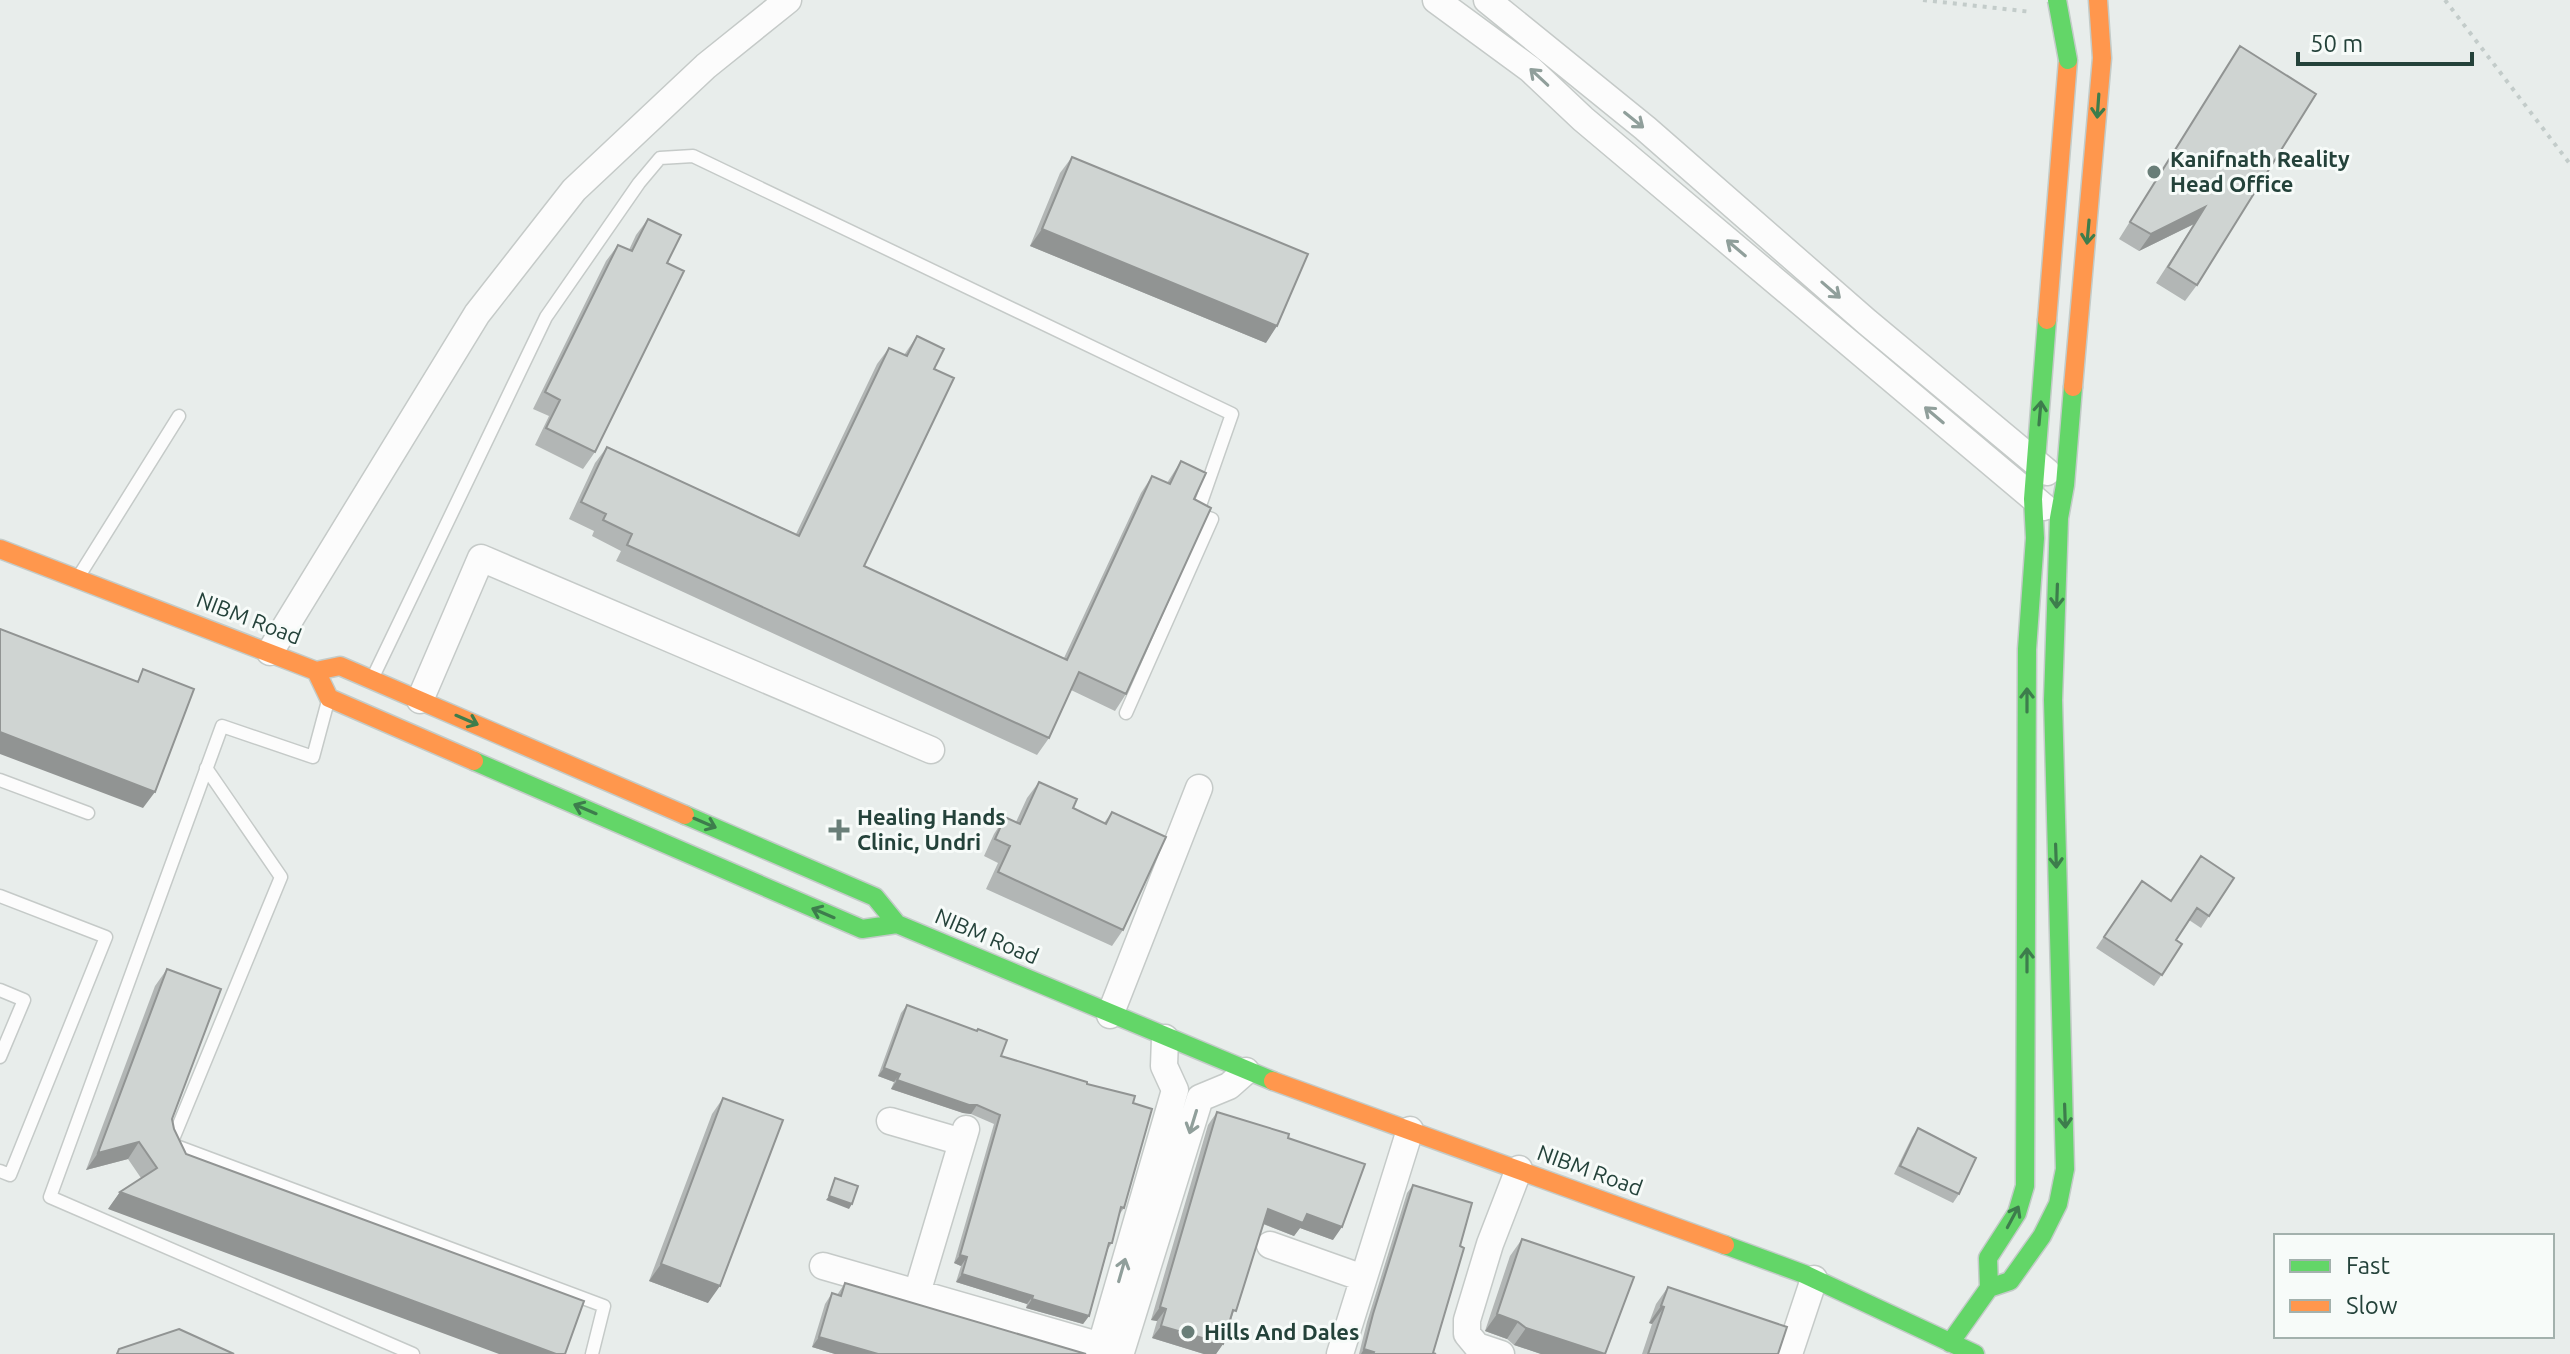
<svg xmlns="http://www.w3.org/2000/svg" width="2570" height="1354" font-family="Ubuntu,sans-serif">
  <rect width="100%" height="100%" fill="#e8edeb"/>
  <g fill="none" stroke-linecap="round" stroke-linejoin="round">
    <defs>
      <path id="lane" d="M79 576 179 416
        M373 677 546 317 639 183 660 158 693 156 1232 414 1197 514 1212 519 1126 713
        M328 701 313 757 222 726 50 1197 413 1354
        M206 768 281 877 171 1144 604 1306 592 1354
        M0 780 88 813
        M0 896 106 937 10 1175 0 1171
        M0 990 24 1000 0 1057"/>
      <path id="street" d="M1436 0 1530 69 1583 119 2044 507
        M1487 0 1645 128 1867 322 2047 472
        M270 652 477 314 574 190 706 66 788 0
        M420 700 481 558 931 750
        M1110 1015 1199 788
        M890 1121 962 1142
        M1270 1245 1363 1278
        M823 1266 1115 1350
        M917 1293 966 1129
        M1101 1345 1175 1090 1164 1066 1165 1038
        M1121 1352 1200 1098 1229 1086 1246 1071
        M1340 1354 1410 1130
        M1501 1354 1477 1346 1467 1334V1320L1490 1244 1519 1169
        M1789 1354 1814 1279"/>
      <path id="fast" d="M474 761 862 929 897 924 1273 1081
        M685 815 875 897 897 924
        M1725 1245 1804 1274 1975 1354
        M1989 1288 1988 1258 2017 1213 2025 1186 2027 649 2035 538 2033 499 2047 320
        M1950 1343 1989 1288 2010 1281 2042 1236 2058 1204 2065 1169 2053 700 2059 518 2065 485 2073 387"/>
      <path id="slow" d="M2047 320 2068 60
        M2073 387 2102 58 2098 0
        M0 549 316 671 329 698 474 761
        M316 671 340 666 685 815
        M1273 1081 1725 1245"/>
    </defs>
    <use href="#lane" stroke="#c5cac8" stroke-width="15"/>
    <use href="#street" stroke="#c5cac8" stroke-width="29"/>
    <use href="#fast" stroke="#c3cbc8" stroke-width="21"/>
    <use href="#slow" stroke="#c3cbc8" stroke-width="21"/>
    <path stroke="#c3ccca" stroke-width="4" stroke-dasharray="4 6" stroke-linecap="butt" d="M1923 0 2032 12
      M2445 0 2570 164"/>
    <use href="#lane" stroke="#fcfcfc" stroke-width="12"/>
    <use href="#street" stroke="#fcfcfc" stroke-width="26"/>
    <use href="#fast" stroke="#63d668" stroke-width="18"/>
    <use href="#slow" stroke="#ff974d" stroke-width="18"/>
    <defs>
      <path id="fast-bridge" d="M2057 0 2068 60"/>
    </defs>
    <use href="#fast-bridge" stroke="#c3cbc8" stroke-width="21" stroke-linecap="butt"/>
    <use href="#fast-bridge" stroke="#63d668" stroke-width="18"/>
  </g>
  <path fill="#b2b6b5" d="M2240 46 2197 285 2185 301 2156 283 2194 224 2139 251 2119 239Z
    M1072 157 1266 343 1030 246 1060 173Z
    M648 219 667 263 595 452 583 469 535 445 549 416 533 409 606 261 618 245 629 250 636 235Z
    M917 336 934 369 864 566 1064 658 1141 493 1152 476 1167 483 1181 461 1194 499 1126 694 1115 711 1071 690 1049 738 1037 755 616 561 621 551 592 536 594 531 569 519 595 463 607 447 796 534 877 364 889 348 904 355Z
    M1039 782 1073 808 1104 823 1112 812 1123 930 1112 946 986 889 998 863 984 856 994 834 1005 817 1016 822 1027 798Z
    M2234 878 2201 928 2189 920 2176 940 2182 944 2154 986 2096 948 2142 881 2171 901Z
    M167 969 172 1119 174 1129 186 1154 108 1209 120 1192 141 1178 128 1159 86 1170 155 986Z
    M907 1005 1001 1056 1087 1084 1133 1103 1124 1208 1119 1215 1112 1243 1108 1249 1089 1316 1083 1324 1026 1308 1027 1304 956 1282 961 1266 954 1263 994 1124 971 1114 963 1113 891 1089 894 1082 878 1076 901 1013Z
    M723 1098 708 1303 649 1281 712 1114Z
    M1217 1112 1288 1138 1333 1240 1300 1228 1294 1236 1263 1224 1223 1344 1216 1354H1204L1152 1338 1157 1321 1151 1320 1208 1125Z
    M1918 1128 1959 1194 1953 1203 1894 1174 1912 1137Z
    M1413 1185 1460 1246 1433 1353 1436 1354H1359L1367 1322 1407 1193Z
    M1522 1239 1605 1354H1541L1514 1345 1507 1339 1485 1331 1510 1256Z
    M845 1283 1086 1354H835L812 1347 825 1304 832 1293 837 1295Z
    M1668 1287 1778 1354H1642L1652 1324 1649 1323 1656 1304Z"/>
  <path fill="#919493" d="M2205 207 2194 224 2139 251 2151 234Z
    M1042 229 1277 326 1266 343 1030 246Z
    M0 732 155 792 143 808 0 754Z
    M884 1068 900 1074 894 1082 878 1076Z
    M897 1080 977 1105 971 1114 963 1113 891 1089Z
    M139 1142 128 1159 86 1170 98 1153Z
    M120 1192 556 1354H499L108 1209Z
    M829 1196 852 1204 849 1209 826 1200Z
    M1268 1209 1307 1214 1342 1227 1333 1240 1300 1228 1294 1236 1259 1222Z
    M960 1255 967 1257 961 1266 954 1263Z
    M661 1264 720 1286 708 1303 649 1281Z
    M962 1274 1033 1296 1027 1304 956 1282Z
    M1032 1299 1089 1316 1083 1324 1026 1308Z
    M1661 1306 1664 1307 1652 1324 1649 1323Z
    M1160 1307 1166 1309 1157 1321 1151 1320Z
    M1497 1314 1518 1322 1507 1339 1485 1331Z
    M1161 1326 1223 1344 1216 1354H1204L1152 1338Z
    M1526 1328 1603 1354H1541L1514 1345Z
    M819 1337 878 1354H835L812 1347Z
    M1364 1349 1374 1352 1372 1354H1361Z"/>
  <path fill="#cfd4d2" stroke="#919493" stroke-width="2" d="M2240 46 2316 94 2197 285 2168 267 2205 207 2151 234 2130 222Z
    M1072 157 1308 254 1277 326 1042 229Z
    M648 219 681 235 667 263 684 271 595 452 546 428 560 400 545 392 618 245 632 251Z
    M917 336 944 349 934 369 954 378 864 566 1067 660 1152 476 1170 484 1181 461 1206 473 1194 499 1211 508 1126 694 1079 672 1049 738 627 545 632 534 603 520 606 514 581 502 607 447 799 536 889 348 907 356Z
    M0 629 138 682 143 669 194 689 155 792 0 732Z
    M1039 782 1077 799 1073 808 1106 824 1112 812 1166 837 1123 930 998 872 1010 846 995 839 1005 817 1020 824Z
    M2201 856 2234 878 2209 916 2197 908 2176 940 2182 944 2162 975 2104 937 2142 881 2171 901Z
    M167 969 221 989 172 1119 174 1129 186 1154 584 1301 565 1354H556L120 1192 157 1168 139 1142 98 1153Z
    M907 1005 977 1031 978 1029 1007 1040 1001 1056 1087 1082V1084L1135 1096 1133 1103 1152 1109 1124 1208 1121 1207 1112 1243H1109L1089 1316 1032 1299 1033 1296 962 1274 967 1257 960 1255 1000 1115 977 1105H969L897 1080 900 1074 884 1068Z
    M723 1098 783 1120 720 1286 661 1264Z
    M1217 1112 1289 1134 1288 1138 1365 1164 1342 1227 1307 1214 1303 1223 1268 1209 1236 1311 1233 1310 1223 1344 1161 1326 1166 1309 1160 1307Z
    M1918 1128 1976 1158 1959 1194 1900 1166Z
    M835 1178 858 1186 852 1204 829 1196Z
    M1413 1185 1472 1203 1460 1246 1464 1248 1433 1353 1436 1354H1373L1374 1352 1364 1349 1373 1314Z
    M1522 1239 1634 1277 1605 1354 1526 1328 1518 1322 1497 1314Z
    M845 1283 1086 1354H878L819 1337 832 1293 841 1296Z
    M1668 1287 1787 1327 1778 1354H1648L1664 1307 1661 1306Z
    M179 1329 234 1354H117L119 1349Z"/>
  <defs><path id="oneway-shaft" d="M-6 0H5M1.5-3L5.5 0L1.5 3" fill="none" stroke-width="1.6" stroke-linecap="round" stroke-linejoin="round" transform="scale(2)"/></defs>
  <g stroke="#909f9b">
    <use href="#oneway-shaft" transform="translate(1539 77) rotate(-137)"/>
    <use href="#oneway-shaft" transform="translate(1634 120) rotate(39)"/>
    <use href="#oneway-shaft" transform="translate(1736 248) rotate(-140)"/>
    <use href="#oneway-shaft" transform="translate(1831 290) rotate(41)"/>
    <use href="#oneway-shaft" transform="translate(1934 415) rotate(-140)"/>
    <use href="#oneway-shaft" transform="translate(1193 1122) rotate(107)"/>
    <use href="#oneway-shaft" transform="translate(1122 1270) rotate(-74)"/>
  </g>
  <g stroke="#3d7d4c">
    <use href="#oneway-shaft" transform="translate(2098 106) rotate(94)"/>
    <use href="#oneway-shaft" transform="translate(2088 232) rotate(95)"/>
    <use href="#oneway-shaft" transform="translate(2040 413) rotate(-85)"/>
    <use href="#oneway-shaft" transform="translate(2057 596) rotate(92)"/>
    <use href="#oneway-shaft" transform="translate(2027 700) rotate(-90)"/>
    <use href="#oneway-shaft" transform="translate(467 720) rotate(23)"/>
    <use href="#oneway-shaft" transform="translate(585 809) rotate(-157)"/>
    <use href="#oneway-shaft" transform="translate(705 823) rotate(23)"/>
    <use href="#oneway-shaft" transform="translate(2056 856) rotate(88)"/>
    <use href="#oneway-shaft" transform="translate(823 913) rotate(-157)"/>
    <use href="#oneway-shaft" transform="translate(2027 960) rotate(-90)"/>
    <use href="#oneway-shaft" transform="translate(2065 1116) rotate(88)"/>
    <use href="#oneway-shaft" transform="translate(2013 1217) rotate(-62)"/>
  </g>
  <g fill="#697e78" stroke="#f7fbf9" stroke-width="3">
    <circle cx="2154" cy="172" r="8"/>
    <path d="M835 818h8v8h8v8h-8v8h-8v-8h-8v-8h8z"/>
    <circle cx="1188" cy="1332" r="8"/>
  </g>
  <g text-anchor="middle" stroke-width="6" stroke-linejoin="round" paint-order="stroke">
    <g font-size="22" font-weight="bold" fill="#24423a" stroke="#f7fbf9" text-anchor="start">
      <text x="2170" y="167">Kanifnath Reality<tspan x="2170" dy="25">Head Office</tspan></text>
      <text x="857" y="825">Healing Hands<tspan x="857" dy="25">Clinic, Undri</tspan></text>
      <text x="1204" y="1340">Hills And Dales</text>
    </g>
    <g font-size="22" fill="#24423a" stroke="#f7fbf9">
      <text transform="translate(249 618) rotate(21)" y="8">NIBM Road</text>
      <text transform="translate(987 936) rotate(23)" y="8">NIBM Road</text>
      <text transform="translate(1590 1170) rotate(20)" y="8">NIBM Road</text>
    </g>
  </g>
  <rect x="2274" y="1234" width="280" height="104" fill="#f7fbf9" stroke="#a3b1ad" stroke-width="2"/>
  <rect x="2290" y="1260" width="40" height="12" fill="#63d668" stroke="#a3b1ad" stroke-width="2"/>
  <text x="2346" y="1274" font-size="24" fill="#24423a">Fast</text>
  <rect x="2290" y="1300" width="40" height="12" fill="#ff974d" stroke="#a3b1ad" stroke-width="2"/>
  <text x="2346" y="1314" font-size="24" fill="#24423a">Slow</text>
  <path d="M2298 52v12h174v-12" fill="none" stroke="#24423a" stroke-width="4"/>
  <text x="2310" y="52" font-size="24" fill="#24423a" stroke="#f7fbf9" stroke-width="6" paint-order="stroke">50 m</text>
</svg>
